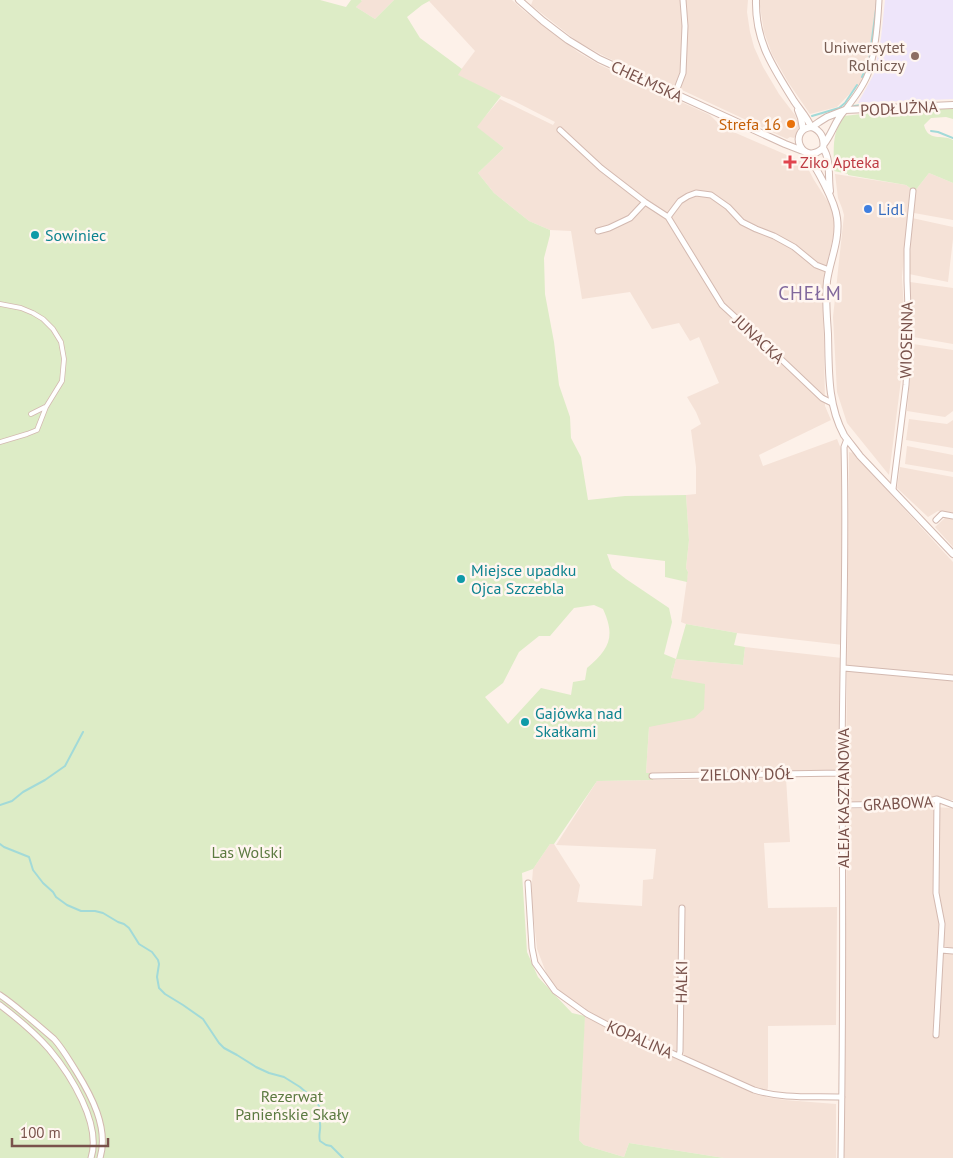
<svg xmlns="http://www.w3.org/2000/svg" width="953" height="1158" font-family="'PT Sans',sans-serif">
  <rect width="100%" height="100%" fill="#fdf1e9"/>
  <path fill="#f5e2d7" d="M362 0H394L375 19 356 7Z
    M431 0H512L523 10 578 52 600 65 710 115 722 127 805 163 814 180 830 205 835 222V227L823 283 825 406 831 420 759 455 763 466 837 439 841 449 842 481 843 645 737 633 686 624 681 622 688 572 686 568 689 540 686 495 696 494V467L691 430 701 424 696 412 687 397 719 383 699 337 690 341 679 323 652 329 630 292 582 299 571 231 550 230 529 221 494 193 478 173 504 148 476 127 500 99 553 125 555 122 514 101 489 91 457 75 475 51 429 1Z
    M533 0H748L747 12 750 32 754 47 763 67 779 94 795 115 799 126 797 133 794 138 790 137 787 139 684 91 634 70 606 57 578 42 531 5Z
    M759 0H877L872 49 863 80 837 107 810 114 788 82 772 54 764 32Z
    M929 173 953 183V220L914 213 915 191Z
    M835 174 906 185 910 188 902 277 906 340 889 475 847 423 837 392 833 317 844 215 842 208 838 198Z
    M912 218 953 227V239L948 282 909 274Z
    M910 282 953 288V344L913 337Z
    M913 344 953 350V411L945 417 907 411Z
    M909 419 947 424 953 420V448L906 440Z
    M907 446 953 455V472L905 464Z
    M849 452 853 453 953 562V800L855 803 848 800 846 774Z
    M900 467 953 477V513L938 511 928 517 897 488Z
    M946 517 953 519V547L935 527Z
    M745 647 842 658 840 767 836 771 646 773 649 727 671 678 676 659 743 665Z
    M786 778 790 842 764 843 768 908 837 907 836 1025 768 1026V1087L766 1097 785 1100 836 1104V1158H724L629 1143 624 1157 584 1145 579 1140 585 1008 561 993 547 975 537 949 531 895 533 869 550 844H554L580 885 577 902 642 906 643 880 653 879 656 849 603 847 556 845 597 781Z
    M931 807 953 808V1158H844L847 813 851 809Z"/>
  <path fill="#eee5fa" d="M885 0H953V99L858 103 874 74 881 38Z"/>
  <path fill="#ddecc6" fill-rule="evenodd" d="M0 0H320L346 7 351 0H361L362 1 356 7 375 19 394 0H431L422 5 407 17 420 38 462 69 458 75 501 96 477 127 504 148 478 173 494 193 529 221 550 230V235L544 258 545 294 554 342 559 385 570 417 571 438 581 457 588 500 625 496 686 495 689 540 686 568 688 572 687 582 665 577V561L607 554 612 568 626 579 669 608 672 622 664 654 676 659 686 624 737 633 734 645 745 647 743 665 676 659 671 678 705 684 704 709 694 718 649 727 646 773H655L653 780 597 781 554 844H550L533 869 522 873 527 952 538 977 572 1013 585 1016 579 1140 584 1145 624 1157 629 1143 724 1158H0ZM594 605 603 609C616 637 609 649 587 668L585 680 573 682 571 695 541 688 508 724 485 697 503 683 519 652 539 636H550L574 608Z
    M953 108V119L946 117 931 118 924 125C928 142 942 134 953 140V183L929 173 915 191 910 190V188L906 185 848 175V174L834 171C834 150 831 134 844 116L887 111Z"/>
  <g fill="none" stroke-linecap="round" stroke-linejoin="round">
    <path stroke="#a2dad8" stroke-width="2" d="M862 77 869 61 877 2
      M854 106 861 105
      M812 116 839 108 845 103 857 85
      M931 131 938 132 953 138
      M0 805 12 801 23 792 45 780 65 766 83 732
      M0 844 4 847 29 857 33 870 43 883 53 892 56 897 67 905 81 911H95L103 913 118 922 124 924 129 928 139 944 152 952 158 960 159 964 157 977 159 988 165 994 183 1005 203 1019 219 1043 224 1048 237 1055 256 1067 269 1073 284 1077 300 1087 315 1100 319 1106C317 1113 320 1117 320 1124 321 1130 318 1135 320 1141L326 1145 331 1146 343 1158"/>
    <defs>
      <path id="pedestrian" d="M0 304 21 308 33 313 43 319 53 329 61 342 64 359 62 381 46 407 37 430 27 434 0 442
        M31 414 45 407"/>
      <path id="minor" d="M675 94 683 73 685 26 683 0
        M845 110C853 100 863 87 868 74 875 55 878 20 879 0
        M560 130 601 168 645 202 668 217 722 305 783 361 822 398 832 403
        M668 217 680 201 688 196 696 193 711 195 728 207 742 222 756 229 774 236 794 247 816 265 829 270
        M598 231 609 228 630 218 645 202
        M893 489 906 385 909 338 907 281V249L913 191
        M936 520 942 514 953 516
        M844 668 953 678
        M652 776 842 773
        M843 805 916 804 937 799 953 805
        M528 883 532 948 535 963 555 991 587 1014 619 1031 658 1047 754 1090C782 1099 813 1096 842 1097
        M941 950 953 951
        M0 995C12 1003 22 1012 33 1021 40 1027 47 1033 54 1039 63 1049 69 1060 76 1071 91 1095 109 1128 100 1158
        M0 1005C17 1018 35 1033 49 1049 70 1074 102 1124 91 1158
        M936 1035 942 924 936 893 937 799
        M679 1056 680 1051 682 908
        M841 1158C843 1029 843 901 842 772 842 664 847 556 844 447L847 439"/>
      <path id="tertiary" d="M519 0 543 21 568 40 599 59 785 144 803 151
        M756 0C755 42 773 67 794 101 800 110 807 117 811 127
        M798 110 801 118 803 129
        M811 127C821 130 825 139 823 148 802 167 787 130 811 127Z
        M812 127 819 122 827 117 845 110 953 105
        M824 144C832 134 835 121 844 111
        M823 148C831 159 828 178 830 191
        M806 153C816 167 835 201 837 218 840 240 830 260 827 281 825 299 827 317 828 334 829 368 827 404 844 435 849 442 855 449 860 456L953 554"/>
    </defs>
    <use href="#pedestrian" stroke="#d3b9b0" stroke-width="5.5"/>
    <use href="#minor" stroke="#d3b9b0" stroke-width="7"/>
    <use href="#tertiary" stroke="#d3b9b0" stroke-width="8"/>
    <use href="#pedestrian" stroke="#fff" stroke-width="4"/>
    <use href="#minor" stroke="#fff" stroke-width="5"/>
    <use href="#tertiary" stroke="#fff" stroke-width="6"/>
  </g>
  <circle fill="#8d6e63" stroke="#fff6f0" stroke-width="2" cx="915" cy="56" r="5"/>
  <circle fill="#e8710a" stroke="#fff6f0" stroke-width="2" cx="791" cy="124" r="5"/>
  <path fill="#e0444e" stroke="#fff6f0" stroke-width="2" d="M787.5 154.5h5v5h5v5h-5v5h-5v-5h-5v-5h5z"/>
  <circle fill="#3f7fe0" stroke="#fff6f0" stroke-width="2" cx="868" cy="209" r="5"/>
  <g fill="#0f9aa8" stroke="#fff6f0" stroke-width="2">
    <circle cx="35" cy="235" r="5"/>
    <circle cx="461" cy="579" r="5"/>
    <circle cx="525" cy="722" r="5"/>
  </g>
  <g text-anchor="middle" stroke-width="5" stroke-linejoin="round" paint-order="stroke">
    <g font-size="16" fill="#785e54" stroke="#fff6f0" text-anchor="end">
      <text x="905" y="53">Uniwersytet<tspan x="905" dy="18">Rolniczy</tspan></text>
    </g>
    <g font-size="16" fill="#79524b" stroke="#fff6f0">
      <text transform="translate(647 81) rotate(25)" y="6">CHEŁMSKA</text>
      <text transform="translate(899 108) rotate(-3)" y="6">PODŁUŻNA</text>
      <text transform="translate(759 339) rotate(43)" y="6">JUNACKA</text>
      <text transform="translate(906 340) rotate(-89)" y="6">WIOSENNA</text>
      <text transform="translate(747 774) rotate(-1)" y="6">ZIELONY DÓŁ</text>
      <text transform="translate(843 798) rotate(-90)" y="6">ALEJA KASZTANOWA</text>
      <text transform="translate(898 803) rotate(-3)" y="6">GRABOWA</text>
      <text transform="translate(681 982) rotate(-89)" y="6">HALKI</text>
      <text transform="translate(640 1039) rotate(24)" y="6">KOPALINA</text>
    </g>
    <g font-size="16" fill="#c56008" stroke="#fff6f0" text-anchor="end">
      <text x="781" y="130">Strefa 16</text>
    </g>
    <g font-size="16" fill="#be3a42" stroke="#fff6f0" text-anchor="start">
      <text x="800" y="168">Ziko Apteka</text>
    </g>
    <g font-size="16" fill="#366cbe" stroke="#fff6f0" text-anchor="start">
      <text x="878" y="215">Lidl</text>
    </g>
    <g font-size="16" fill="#0d838f" stroke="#fff6f0" text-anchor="start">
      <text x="45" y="241">Sowiniec</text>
      <text x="471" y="576">Miejsce upadku<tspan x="471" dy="18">Ojca Szczebla</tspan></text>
      <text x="535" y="719">Gajówka nad<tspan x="535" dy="18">Skałkami</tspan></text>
    </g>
    <g font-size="16" fill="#5c7a40" stroke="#fff6f0">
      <text x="247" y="858">Las Wolski</text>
      <text x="292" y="1102">Rezerwat<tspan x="292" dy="18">Panieńskie Skały</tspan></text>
    </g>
    <g font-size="19" letter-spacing="1" fill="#80679c" stroke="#fff6f0">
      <text x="810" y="300">CHEŁM</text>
    </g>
  </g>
  <path d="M12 1138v8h96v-8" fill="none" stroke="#79524b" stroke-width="2.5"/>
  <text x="20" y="1138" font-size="15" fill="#79524b" stroke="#fff6f0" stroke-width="4" paint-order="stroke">100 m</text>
</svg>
